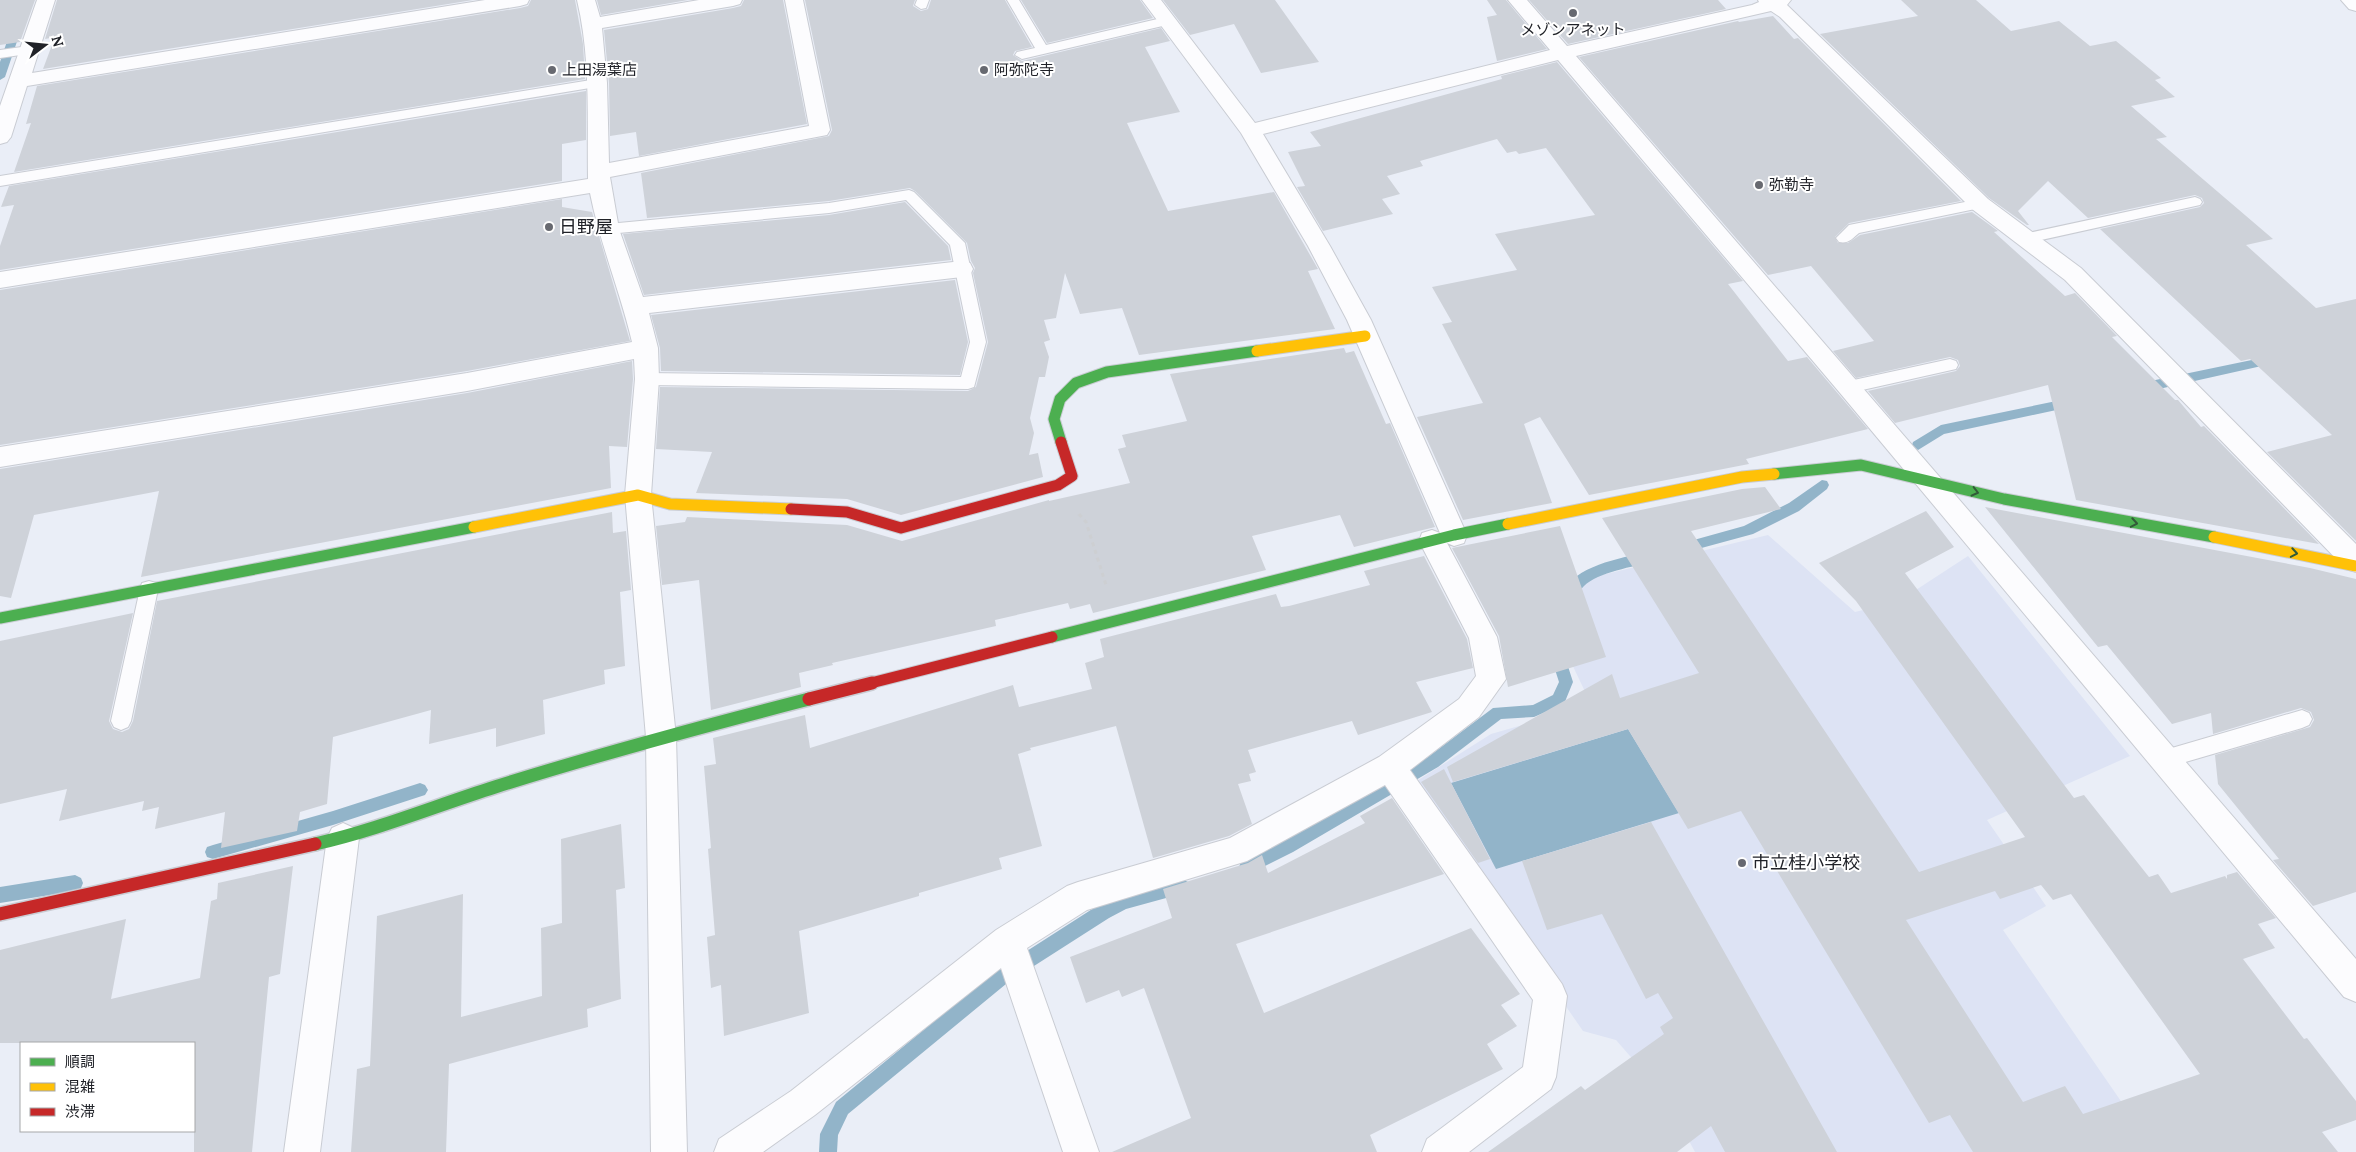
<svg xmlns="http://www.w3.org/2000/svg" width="2356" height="1152" font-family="Lora,'Noto Sans JP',serif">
  <rect width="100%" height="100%" fill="#eaeef7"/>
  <path fill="#dde3f4" d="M1768 535 1855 612 1899 601 1968 556 2130 756 1987 820 2046 906 2003 930 2156 1152H1695L1665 1096 1616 1040 1583 1031 1412 784 1491 734 1550 717 1590 702 1559 637 1581 580Z"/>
  <path fill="#92b4c9" d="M1628 729 1679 813 1496 869 1451 783Z"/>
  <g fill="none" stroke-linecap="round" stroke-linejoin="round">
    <path fill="#92b4c9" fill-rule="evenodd" d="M21 0H31L5 77 0 80V62Z
      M2271 356 2277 360 2275 363 2141 393 2135 388 2141 383Z
      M2071 398 2077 403 2075 406 1944 434 1918 450 1912 445 1913 442 1941 425Z
      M1822 480 1827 481 1829 485 1827 489 1799 511 1753 534 1683 553 1678 552 1676 548 1678 544 1683 543 1744 526 1789 503Z
      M1648 551 1653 553 1655 557 1653 561C1634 567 1598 572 1584 586 1577 593 1574 603 1563 599L1561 595C1576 564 1618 560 1648 551Z
      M1557 648 1562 650 1564 654 1573 682 1564 704 1534 717 1501 719 1438 767 1293 852 1247 875 1241 872 1239 867 1241 862 1281 842 1428 757 1493 708 1533 705 1553 695 1559 682 1550 654 1552 650Z
      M420 783 425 785 428 790 425 795 333 825 213 859 207 857 205 852 207 847 213 845 333 811Z
      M75 875 81 878 83 883 81 888 75 891 0 903V887Z
      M1182 879 1188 882 1190 887 1188 892 1126 909 1109 918 1006 984 848 1114 838 1135 837 1152H819L820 1134 836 1102 994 972 1097 906 1124 894Z"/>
  </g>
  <path fill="#ced2d9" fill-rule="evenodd" d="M0 0H35L20 42 0 45Z
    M57 0H473L43 69 55 37 45 39Z
    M531 0H575L583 44 585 79 14 172 31 123 26 124 37 86 520 8 528 6Z
    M597 0H688L601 15Z
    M744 0H783L807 124 639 156 636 132 610 136 609 83 604 30 733 8 741 6Z
    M805 0H915L913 6 921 11 928 9 931 0H1005L1032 47 1015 51 1013 55 1022 61 1161 28 1170 41 1145 47 1180 112 1127 123 1168 211 1274 192 1318 269 1308 271 1335 329 1139 355 1122 308 1080 314 1065 273 1056 318 1044 320 1050 340 1044 342 1049 357 1045 377H1039L1030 418 1034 433 1029 455 1038 453 1043 477 901 515 847 499 696 493 712 452 656 449 660 387 968 391 976 387 988 342 973 273 975 268 971 261 967 243 915 191 910 188 829 201 647 218 641 173 829 136 832 130Z
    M1021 0H1140L1153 18 1047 43Z
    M1163 0H1275L1319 62 1261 73 1234 24 1190 35Z
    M1487 0H1506L1547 49 1497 61 1487 17 1497 15Z
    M1529 0H1718L1726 9 1568 44Z
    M1901 0H1976L2011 31 2059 21 2090 46 2116 41 2161 78 2155 80 2175 97 2131 106 2167 137 2156 139 2273 239 2246 245 2316 308 2356 299V541L2267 452 2332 435 2250 359 2241 361 2100 229 2200 207 2204 203 2202 198 2195 195 2088 218 2048 181 2018 211 2029 225H2027L1989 198 1820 34 1918 16Z
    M1773 16 1794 39 1798 38 1961 201 1849 223 1835 237 1838 243H1848L1860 235 1972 212 1998 231 1994 232 2065 296 2075 293 2117 336 2112 337 2175 400H2178L2201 427 2204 426 2319 544 2076 500 2048 385 1895 423 1868 391 1956 371 1960 366 1958 360 1950 357 1856 378 1833 351 1874 341 1811 266 1768 275 1579 57 1738 21 1739 22Z
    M1557 62 1743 281 1728 284 1788 361 1807 357 1868 429 1746 459 1749 464 1589 495 1540 417 1524 424 1552 503 1463 520 1417 417 1483 403 1442 324 1452 322 1432 287 1517 270 1495 234 1595 215 1546 148 1519 154 1516 151 1507 153 1497 139 1420 161 1423 166 1387 176 1400 194 1382 199 1393 214 1323 231 1297 187 1305 186 1288 152 1321 146 1310 132 1502 79 1501 76Z
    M586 91V140L562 144V181L0 270V246L14 205 1 207 9 186Z
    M562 199V207L592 212 630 341 467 371 0 445V290Z
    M905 202 948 246 951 260 644 295 623 234 829 215Z
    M955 280 968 342 960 375 661 371 660 348 651 315Z
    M1344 348 1346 353 1354 351 1386 424 1390 423 1435 527 1354 547 1340 515 1252 536 1266 570 1093 613 1090 604 1070 609 1068 603 995 620 996 626 832 663 833 665 799 673 801 687 711 710 699 580 662 585 656 526 685 522 687 517 847 525 902 541 1049 500V501L1130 483 1118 449 1126 447 1122 435 1187 421 1170 374Z
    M632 361 633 379 627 447 609 446 611 488 141 577 159 491 34 515 11 598 0 596V469L467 393Z
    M1765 487 1781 509 1691 531 1919 872 2025 837 1856 601 1819 563 1926 511 1954 547 1905 573 2074 798 2084 795 2149 877 2158 874 2171 893 2225 876 2227 879V875L2237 872 2276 918 2258 924 2275 948 2243 959 2304 1039 2307 1038 2356 1101V1120L2322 1132 2338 1152H1973L1950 1115 1929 1123 1741 811 1688 829 1628 729 1453 782 1447 767 1612 674 1620 698 1699 673 1602 518 1742 489ZM2041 885 2053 900 2071 894 2200 1074 2083 1114 2065 1086 2023 1102 1906 920 1995 891 2000 899Z
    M1985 507 2310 568 2356 579V892L2313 906 2273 860 2279 859 2218 784 2215 755 2310 727 2314 720 2311 712 2301 708 2213 734 2211 713 2172 724 2107 645 2098 647Z
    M612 512 613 533 626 531 631 590 620 592 625 666 604 670 605 684 543 700 545 734 496 747V728L429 744 431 710 333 737 327 804 300 812 297 831 221 848 225 812 155 829 159 807 142 811 144 801 59 821 67 789 0 804V641L133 613 109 721 113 729 122 732 129 729 133 721 157 601Z
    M1560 526 1606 657 1508 687 1499 636 1452 548Z
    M1424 556 1467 639 1473 668 1416 682 1432 712 1358 735 1352 721 1248 750 1256 772 1249 774 1251 781 1238 784 1252 824 1229 836 1153 858 1116 726 1030 748 1031 750 1018 754 1042 846 999 858 1002 869 919 893V896L799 931 809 1013 724 1036 721 985 711 988 707 937 715 935 708 849 711 848 704 766 716 764 713 738 805 715 810 748 1013 685 1019 707 1092 689 1085 663 1104 657 1100 639 1276 594 1281 607 1289 606 1370 585 1364 571Z
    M1444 769 1490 859 1478 863 1421 782Z
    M1392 798 1444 874 1236 944 1264 1013 1471 928 1520 994 1501 1005 1517 1026 1487 1044 1503 1069 1370 1135 1377 1152H1112L1191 1118 1144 988 1122 997 1119 990 1086 1003 1070 957 1172 918 1163 889 1248 863 1262 855 1268 873 1365 823 1360 816Z
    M1651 822 1837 1152H1725L1711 1126 1677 1152H1488L1581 1086 1585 1090 1664 1034 1660 1027 1673 1018 1658 993 1646 999 1602 914 1547 930 1522 861Z
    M621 824 625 888 616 890 621 999 587 1009 588 1027 449 1064 446 1152H351L357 1069 370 1066 377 916 463 894 461 1017 542 996 541 928 562 923 561 839Z
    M293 866 280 974 269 977 252 1152H194V1043H0V950L126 919 111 999 200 978 211 901 217 899 218 883Z"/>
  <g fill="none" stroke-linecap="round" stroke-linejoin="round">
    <defs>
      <path id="lane" d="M917 0H929L926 8 921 9 915 5Z
        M1007 0H1019L1046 45 1166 17 1173 21 1171 24 1022 59 1015 55 1017 52 1035 48Z
        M29 46 36 50 34 53 0 58V50Z
        M597 79 602 80 604 83 602 86 0 186V176Z
        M909 190 914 192 965 243 986 342 974 387 968 389 647 385 641 383 639 379 641 375 647 373 961 377 970 342 950 245 906 200 829 213 608 234 603 233 600 229 603 225 608 224 829 203Z
        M2195 197 2200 199 2202 202 2200 205 2028 243 2023 242 2020 238 2023 234 2028 233Z
        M1980 199 1985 201 1987 204 1985 207 1859 233C1852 239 1848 244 1839 242L1836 238 1849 225 1854 224Z
        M1950 359 1956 361 1958 365 1956 369 1849 393 1843 391 1841 387 1843 383 1849 381Z
        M149 581 156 583 158 589 131 721 128 727 121 730 114 727 111 721 140 589 142 583Z
        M2302 710 2309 713 2312 719 2309 725 2302 728 2165 768 2158 766 2155 759 2158 752 2165 750Z"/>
      <path id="street" d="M37 0H55L32 73 485 0H529L527 4 520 6 27 86 11 137 7 142 0 144V106Z
        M577 0H595L600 17 699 0H742L740 4 733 6 602 28 607 83 609 163 809 126 785 0H803L830 130 827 135 610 177 619 229 643 297 962 261 970 263 973 269 970 275 962 277 649 313 658 348 659 379 651 495 676 737 687 1152H651L646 737 625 495 635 379 634 359 467 391 0 467V447L467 373 632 342C620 291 600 244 590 193L0 288V272L588 179C587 119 591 58 577 0Z
        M1142 0H1161L1255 123 1550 50 1508 0H1527L1567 46 1752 5 1759 2 1758 0H1791L1787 5 1988 199 2081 268 2356 544V572L2346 569 2065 280 1972 209 1780 17 1771 11 1576 56 2356 959V1002L2344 997 1840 393 1558 60 1263 134 1330 246 1371 320 1467 535 1464 543 1454 546 1447 543 1497 637 1506 679 1479 717 1410 770 1562 984 1567 996 1556 1077 1551 1089 1469 1152H1422L1427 1139 1523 1067 1533 1000 1385 785 1247 861 1087 910 1027 948 1099 1152H1063L1001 968 815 1115 763 1152H714L719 1139 791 1091 996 930 1067 886 1078 882 1230 838 1379 757 1459 699 1476 676 1469 638 1419 541 1422 533 1432 530 1440 533 1347 320 1308 246 1241 133Z
        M2341 0H2356V11L2349 9Z
        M343 823 354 828 359 838 320 1152H284L327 838 332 828Z"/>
      <path id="fast-far1" d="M1061 442 1054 419 1060 399 1076 383 1107 372 1257 351
        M1774 474 1861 465 2004 499 2214 537
        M0 618 474 527
        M1052 637 1454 535 1508 524"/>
      <path id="fast" d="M315 844C377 830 435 806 495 787 599 754 704 726 809 699"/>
      <path id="slow" d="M1257 351 1365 336
        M1508 524 1742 477 1774 474
        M474 527 638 495 670 504 791 509
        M2214 537 2356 566"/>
      <path id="jam-far1" d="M791 509 847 512 901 528 1058 485 1072 476 1061 442
        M867 684 1052 637"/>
      <path id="jam" d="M809 699 872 683
        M0 914 315 844"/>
    </defs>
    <use href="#lane" stroke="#c9ccd3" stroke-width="2"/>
    <use href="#street" stroke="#c9ccd3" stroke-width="2"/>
    <use href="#fast-far1" stroke="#c9ccd3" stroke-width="13"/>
    <use href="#fast" stroke="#c9ccd3" stroke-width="16"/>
    <use href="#slow" stroke="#c9ccd3" stroke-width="13"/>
    <use href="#jam-far1" stroke="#c9ccd3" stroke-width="13"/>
    <use href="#jam" stroke="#c9ccd3" stroke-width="16"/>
    <path stroke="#cdcfd2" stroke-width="3" stroke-dasharray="4 4" stroke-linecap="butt" d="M1079 514 1086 522 1106 585"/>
    <use href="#lane" fill="#fcfcfe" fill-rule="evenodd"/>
    <use href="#street" fill="#fcfcfe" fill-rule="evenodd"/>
    <use href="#fast-far1" stroke="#4caf50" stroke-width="11"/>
    <use href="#fast" stroke="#4caf50" stroke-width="13"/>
    <use href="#slow" stroke="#ffc107" stroke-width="11"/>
    <use href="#jam-far1" stroke="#c62828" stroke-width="11"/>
    <use href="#jam" stroke="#c62828" stroke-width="13"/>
  </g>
  <defs><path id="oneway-chevron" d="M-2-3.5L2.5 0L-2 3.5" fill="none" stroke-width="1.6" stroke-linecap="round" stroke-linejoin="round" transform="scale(1.25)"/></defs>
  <g stroke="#325a38">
    <use href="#oneway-chevron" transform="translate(1975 492) rotate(14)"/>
    <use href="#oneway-chevron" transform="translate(2134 523) rotate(10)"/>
    <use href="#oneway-chevron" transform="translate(2294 553) rotate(10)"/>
  </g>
  <g fill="#676970" stroke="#fff" stroke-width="2">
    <circle cx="1573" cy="13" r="5"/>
    <circle cx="552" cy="70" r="5"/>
    <circle cx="984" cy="70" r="5"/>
    <circle cx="1759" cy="185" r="5"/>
    <circle cx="549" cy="227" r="5"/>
    <circle cx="1742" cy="863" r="5"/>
  </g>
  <g text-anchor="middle" stroke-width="4" stroke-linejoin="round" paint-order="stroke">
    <g font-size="15" fill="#202228" stroke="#fff" text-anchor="start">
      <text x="1573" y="35" text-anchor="middle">メゾンアネット</text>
      <text x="562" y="75">上田湯葉店</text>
      <text x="994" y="75">阿弥陀寺</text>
      <text x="1769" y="190">弥勒寺</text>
    </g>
    <g font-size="18" fill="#202228" stroke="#fff" text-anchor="start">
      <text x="559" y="233">日野屋</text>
      <text x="1752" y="869">市立桂小学校</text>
    </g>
  </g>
  <rect x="20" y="1042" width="175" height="90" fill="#ffffff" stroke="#a6a7a9"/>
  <rect x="30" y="1058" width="25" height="8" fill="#4caf50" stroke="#a6a7a9"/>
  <text x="65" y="1067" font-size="15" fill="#202228">順調</text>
  <rect x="30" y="1083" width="25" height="8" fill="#ffc107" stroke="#a6a7a9"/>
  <text x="65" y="1092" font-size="15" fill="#202228">混雑</text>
  <rect x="30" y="1108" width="25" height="8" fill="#c62828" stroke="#a6a7a9"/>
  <text x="65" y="1117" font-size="15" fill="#202228">渋滞</text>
  <g transform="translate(45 45) rotate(74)" stroke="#ffffff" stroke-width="4" paint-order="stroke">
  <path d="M0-4L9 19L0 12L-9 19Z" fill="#202228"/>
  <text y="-8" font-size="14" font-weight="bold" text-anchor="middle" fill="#202228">N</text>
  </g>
</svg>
